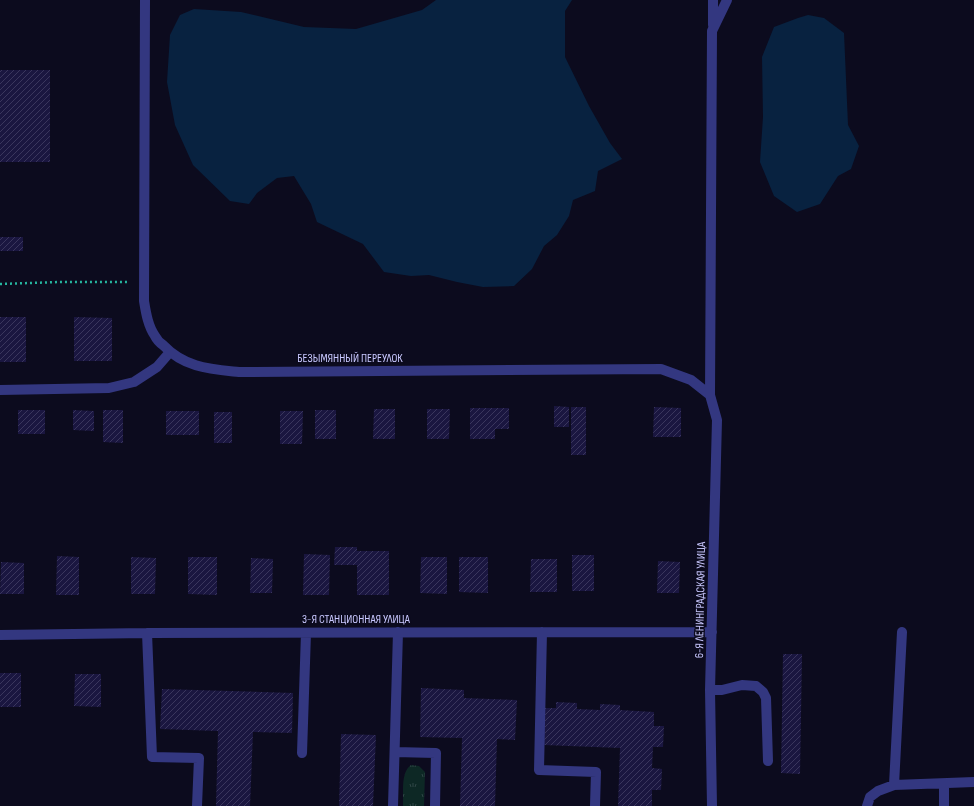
<svg xmlns="http://www.w3.org/2000/svg" width="974" height="806" font-family="'Sofia Sans Condensed',sans-serif">
  <defs>
    <pattern id="park-tufts" width="24" height="20" patternUnits="userSpaceOnUse"><rect width="24" height="20" fill="#0d2825"/><path d="M3 7l-1-3M5 7V3M7 7l1-3M15 17l-1-3M17 17v-4M19 17l1-3" fill="none" stroke="#2f4646"/></pattern>
    <pattern id="building-hatch" width="6" height="6" patternUnits="userSpaceOnUse"><rect width="6" height="6" fill="#1a1640"/><path d="M-1 1l2-2M0 6l6-6M5 7l2-2" fill="none" stroke="#3a365d"/></pattern>
  </defs>
  <rect width="100%" height="100%" fill="#0c0b1e"/>
  <path fill="url(#park-tufts)" d="M411 765 419 766 425 772 424 806H403C404 794 400 773 411 765Z"/>
  <path fill="#082240" d="M436 0H572L565 11V57L589 106 610 143 622 159 598 171 595 191 573 200 569 216 557 235 544 246 532 269 514 286 483 287 457 282 429 275 411 276 384 272 363 244 317 222 311 204 294 176 277 178 257 193 249 204 230 201 193 165 175 125 167 82 170 35 180 15 194 9 241 12 304 27 356 29 422 10Z
    M808 15 824 18 844 33 848 125 859 146 851 169 838 176 820 204 797 212 774 196 760 162 763 117 762 57 774 27 798 18Z"/>
  <path fill="url(#building-hatch)" d="M0 70H50V162H0Z
    M0 237H23V251H0Z
    M0 317H26V362H0Z
    M74 317 112 318V361H74Z
    M554 406 569 407V427H554Z
    M571 407H586V455H571Z
    M654 407 681 408V437H653Z
    M470 408H509V429H495V439H470Z
    M374 409H395V439H373Z
    M427 409H450L449 439H427Z
    M18 410H45V434H18Z
    M73 410 94 411V431L73 430Z
    M103 410H123V443L103 442Z
    M315 410H336V439H315Z
    M166 411H199V435H166Z
    M280 411H303L302 444H280Z
    M214 412H232V443H214Z
    M335 547H357V551H389V595H357V565H334Z
    M304 554 330 555 329 595H303Z
    M572 555H594V591H572Z
    M57 556 79 557V595H56Z
    M131 557 156 558 155 594H131Z
    M188 557H217V595L188 594Z
    M421 557H447V594L420 593Z
    M459 557H488V593L459 592Z
    M251 558 273 559 272 593H250Z
    M531 559H557V592H530Z
    M658 561 680 562 679 593H657Z
    M1 562 24 563V594H0Z
    M783 654H802L800 774 781 773Z
    M0 673H21V707H0Z
    M75 674H101V707L74 706Z
    M421 688 464 690V698L517 700 515 740 497 739 495 806H460L462 738 420 737Z
    M162 689 293 693 292 733 253 732 250 806H216L218 731 160 729Z
    M556 702 577 703V709L600 710V704L620 705V710L654 712V726H664L663 747H653L652 768 662 769 661 790H652V806H618L620 748 544 745 545 708H556Z
    M341 734 376 735 373 806H339Z"/>
  <g fill="none" stroke-linecap="round" stroke-linejoin="round">
    <path stroke="#26b59f" stroke-width="2.5" stroke-dasharray="2 3" stroke-linecap="butt" d="M0 284 59 282H129"/>
    <path stroke="#333780" stroke-width="10" d="M145 0 144 301C146 313 148 326 155 336 157 340 160 343 163 345 185 368 210 369 239 372L661 369 691 380 710 395
      M713 25V0
      M0 390 109 388 134 382 157 367 170 352
      M542 632 539 770 596 772 595 806
      M147 633 152 757 199 758 197 806
      M0 635 147 633 712 632
      M710 690H722L742 685 756 686 763 692 766 698 768 761
      M395 752 436 753 435 806
      M302 753 306 633
      M894 785 902 632
      M393 806 398 632
      M712 806 710 690 717 420 710 395 712 31 727 0
      M867 806 870 797 878 791 894 785 974 782
      M944 806V784"/>
  </g>
  <g text-anchor="middle" stroke-width="3" stroke-linejoin="round" paint-order="stroke">
    <g font-size="12" fill="#c9c8ff" stroke="#0c0b1e">
      <text x="350" y="362">БЕЗЫМЯННЫЙ ПЕРЕУЛОК</text>
      <text transform="translate(700 600) rotate(-89)" y="4">6-Я ЛЕНИНГРАДСКАЯ УЛИЦА</text>
      <text x="356" y="623">3-Я СТАНЦИОННАЯ УЛИЦА</text>
    </g>
  </g>
</svg>
